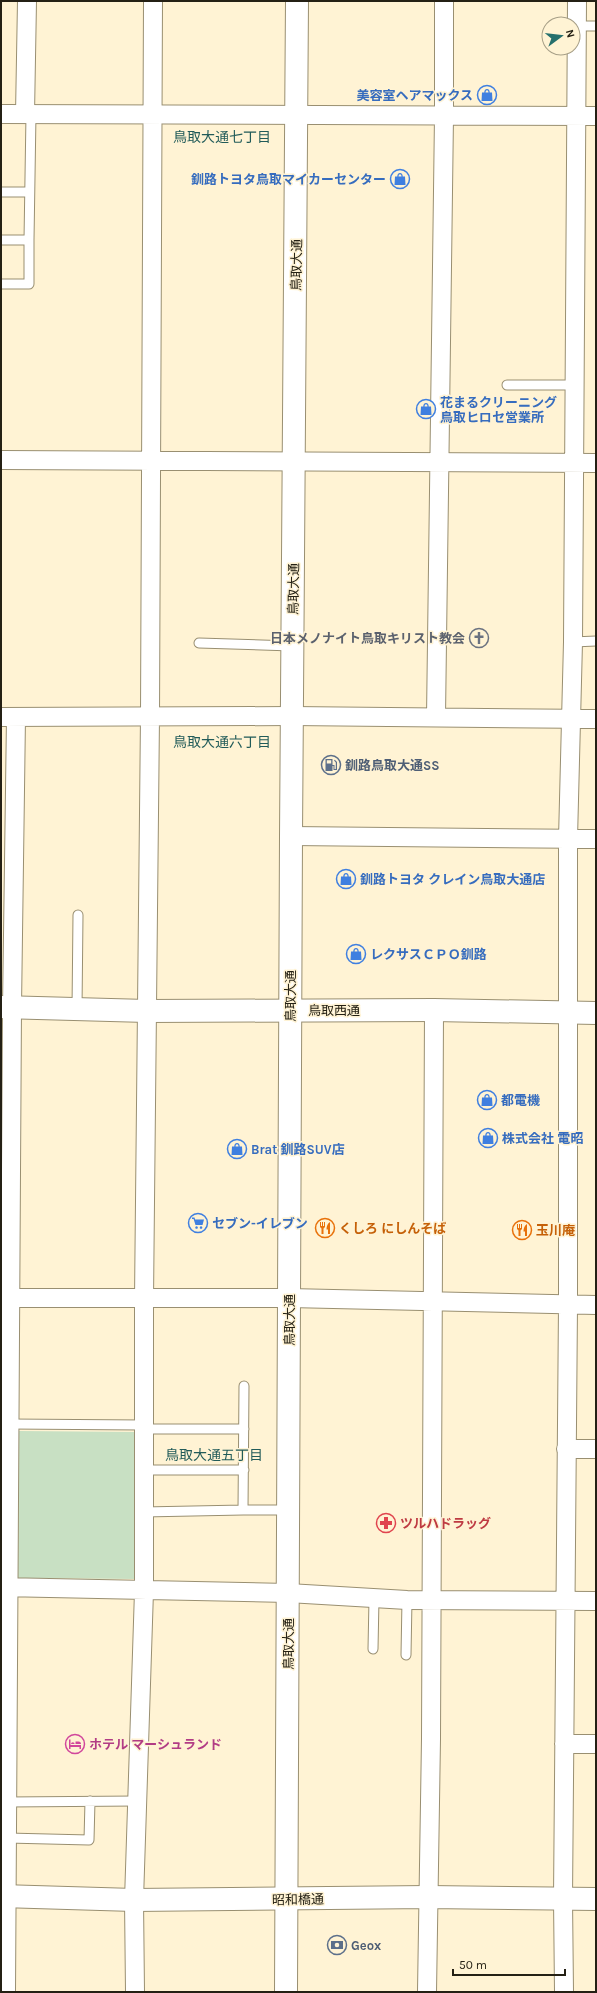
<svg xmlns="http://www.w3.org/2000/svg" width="597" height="1993" font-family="Karla,'Noto Sans JP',sans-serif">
  <rect width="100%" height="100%" fill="#fff3d4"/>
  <path fill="#c8e0c3" d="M19 1431 138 1432 137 1579 18 1578Z"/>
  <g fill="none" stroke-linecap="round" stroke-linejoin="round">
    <defs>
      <path id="lane" d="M576 26H596
        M1 192H29
        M1 240H29L31 114
        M1 284H29V240
        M507 385H573
        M573 642 596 641
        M199 643 292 646
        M77 1009 78 915
        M244 1386 243 1510H288
        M9 1424 143 1425
        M143 1429H244
        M143 1470H244
        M143 1512 243 1510
        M373 1649 374 1599
        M406 1655 407 1600
        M7 1802 137 1801
        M7 1838 89 1840 90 1801"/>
      <path id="street" d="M1 114 596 116
        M25 114 27 1
        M1 460 596 463
        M1 717 292 716 596 719
        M436 717 444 116V1
        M291 836 596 839
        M1 1298H289L596 1305
        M566 1449H596
        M1 1587 288 1593 407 1600 596 1601
        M564 1744H596
        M6 1992 12 1007 16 717
        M135 1992 134 1900 144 1591V1299L150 716 153 1
        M427 1992 431 1739 434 1010
        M564 1992 563 1899 568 1305V839L573 642 577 1"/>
      <path id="secondary" d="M1 1007 147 1011 434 1010 596 1013
        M1 1896 134 1900 428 1897 596 1899"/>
      <path id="highway" d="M286 1992 291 836 297 1"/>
    </defs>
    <use href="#lane" stroke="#998f71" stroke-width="11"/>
    <use href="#street" stroke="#998f71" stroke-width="20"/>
    <use href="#secondary" stroke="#998f71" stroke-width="24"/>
    <use href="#highway" stroke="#998f71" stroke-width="24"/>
    <use href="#lane" stroke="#fff" stroke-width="9"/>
    <use href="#street" stroke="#fff" stroke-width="18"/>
    <use href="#secondary" stroke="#fff" stroke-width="22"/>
    <use href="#highway" stroke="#fff" stroke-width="22"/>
  </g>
  <defs>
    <symbol id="shop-ring" viewBox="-11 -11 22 22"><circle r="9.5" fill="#fff3d4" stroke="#3f7fe0" stroke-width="1.5"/><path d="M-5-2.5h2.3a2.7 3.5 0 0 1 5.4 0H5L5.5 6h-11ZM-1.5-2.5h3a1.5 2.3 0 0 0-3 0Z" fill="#3f7fe0"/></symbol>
    <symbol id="church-ring" viewBox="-11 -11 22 22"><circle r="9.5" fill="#fff3d4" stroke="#6b7280" stroke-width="1.5"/><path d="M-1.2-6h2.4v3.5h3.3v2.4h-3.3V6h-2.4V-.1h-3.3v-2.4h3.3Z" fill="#6b7280"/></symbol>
    <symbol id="fuel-ring" viewBox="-11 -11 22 22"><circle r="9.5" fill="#fff3d4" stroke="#5c6f8a" stroke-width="1.5"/><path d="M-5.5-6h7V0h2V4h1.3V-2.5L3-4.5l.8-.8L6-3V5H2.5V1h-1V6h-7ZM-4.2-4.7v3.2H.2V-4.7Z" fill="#5c6f8a"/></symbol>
    <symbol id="supermarket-ring" viewBox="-11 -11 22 22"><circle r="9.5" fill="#fff3d4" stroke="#3f7fe0" stroke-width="1.5"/><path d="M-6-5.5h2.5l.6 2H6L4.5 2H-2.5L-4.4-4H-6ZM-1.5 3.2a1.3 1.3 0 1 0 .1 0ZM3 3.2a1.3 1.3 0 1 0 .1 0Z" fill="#3f7fe0"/></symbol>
    <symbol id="restaurant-ring" viewBox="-11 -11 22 22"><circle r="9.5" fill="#fff3d4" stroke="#e8710a" stroke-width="1.5"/><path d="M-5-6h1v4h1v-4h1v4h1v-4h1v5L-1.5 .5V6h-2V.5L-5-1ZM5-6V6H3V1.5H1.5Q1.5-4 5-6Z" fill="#e8710a"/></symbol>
    <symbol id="pharmacy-ring" viewBox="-11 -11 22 22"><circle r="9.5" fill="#fff3d4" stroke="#e0444e" stroke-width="1.5"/><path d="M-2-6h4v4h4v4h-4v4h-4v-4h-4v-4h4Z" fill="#e0444e"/></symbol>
    <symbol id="hotel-ring" viewBox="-11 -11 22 22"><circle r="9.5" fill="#fff3d4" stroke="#d1479c" stroke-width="1.5"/><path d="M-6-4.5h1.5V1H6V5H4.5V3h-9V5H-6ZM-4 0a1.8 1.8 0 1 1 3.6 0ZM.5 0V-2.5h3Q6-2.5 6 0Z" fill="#d1479c"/></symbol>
    <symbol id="bank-ring" viewBox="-11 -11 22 22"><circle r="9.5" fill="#fff3d4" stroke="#5c6f8a" stroke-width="1.5"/><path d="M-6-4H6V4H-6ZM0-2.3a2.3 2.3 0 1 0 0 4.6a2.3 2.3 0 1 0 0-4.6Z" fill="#5c6f8a"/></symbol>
  </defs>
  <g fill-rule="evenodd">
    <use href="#shop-ring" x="476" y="84" width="22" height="22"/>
    <use href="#shop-ring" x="389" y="168" width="22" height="22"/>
    <use href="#shop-ring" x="415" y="398" width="22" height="22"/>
    <use href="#church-ring" x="468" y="627" width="22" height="22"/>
    <use href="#fuel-ring" x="320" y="754" width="22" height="22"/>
    <use href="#shop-ring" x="335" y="868" width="22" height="22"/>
    <use href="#shop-ring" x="345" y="943" width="22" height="22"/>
    <use href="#shop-ring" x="476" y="1089" width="22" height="22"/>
    <use href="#shop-ring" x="477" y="1127" width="22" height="22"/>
    <use href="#shop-ring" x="226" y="1138" width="22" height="22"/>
    <use href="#supermarket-ring" x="187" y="1212" width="22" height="22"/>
    <use href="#restaurant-ring" x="314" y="1217" width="22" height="22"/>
    <use href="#restaurant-ring" x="511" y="1219" width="22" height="22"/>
    <use href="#pharmacy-ring" x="375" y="1512" width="22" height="22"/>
    <use href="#hotel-ring" x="64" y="1733" width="22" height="22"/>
    <use href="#bank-ring" x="326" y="1934" width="22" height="22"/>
  </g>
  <g text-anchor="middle" stroke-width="3" stroke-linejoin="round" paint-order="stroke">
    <g font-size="13" font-weight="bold" fill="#366cbe" stroke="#fff3d4" text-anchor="start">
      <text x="473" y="100" text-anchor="end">美容室ヘアマックス</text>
      <text x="386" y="184" text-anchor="end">釧路トヨタ鳥取マイカーセンター</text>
      <text x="440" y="407">花まるクリーニング<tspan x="440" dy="15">鳥取ヒロセ営業所</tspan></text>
      <text x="360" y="884">釧路トヨタ クレイン鳥取大通店</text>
      <text x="370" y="959">レクサスＣＰＯ釧路</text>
      <text x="501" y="1105">都電機</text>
      <text x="502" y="1143">株式会社 電昭</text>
      <text x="251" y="1154">Brat 釧路SUV店</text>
      <text x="212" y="1228">セブン-イレブン</text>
    </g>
    <g font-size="13" fill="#242014" stroke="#fff3d4">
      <text transform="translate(296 265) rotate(-89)" y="5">鳥取大通</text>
      <text transform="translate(293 589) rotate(-89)" y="5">鳥取大通</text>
      <text transform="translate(290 996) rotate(-90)" y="5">鳥取大通</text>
      <text x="334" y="1015">鳥取西通</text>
      <text transform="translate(289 1320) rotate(-90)" y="5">鳥取大通</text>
      <text transform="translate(288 1644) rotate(-90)" y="5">鳥取大通</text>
      <text transform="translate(298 1899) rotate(-1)" y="5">昭和橋通</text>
    </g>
    <g font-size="13" font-weight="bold" fill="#5b616d" stroke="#fff3d4" text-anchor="end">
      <text x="465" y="643">日本メノナイト鳥取キリスト教会</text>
    </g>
    <g font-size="13" font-weight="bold" fill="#4e5e75" stroke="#fff3d4" text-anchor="start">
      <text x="345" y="770">釧路鳥取大通SS</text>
      <text x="351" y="1950">Geox</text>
    </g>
    <g font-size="13" font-weight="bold" fill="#c56008" stroke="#fff3d4" text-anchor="start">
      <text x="339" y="1233">くしろ にしんそば</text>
      <text x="536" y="1235">玉川庵</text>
    </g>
    <g font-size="13" font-weight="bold" fill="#be3a42" stroke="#fff3d4" text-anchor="start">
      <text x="400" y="1528">ツルハドラッグ</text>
    </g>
    <g font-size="13" font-weight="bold" fill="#b23c85" stroke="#fff3d4" text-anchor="start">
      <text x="89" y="1749">ホテル マーシュランド</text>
    </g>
    <g font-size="14" fill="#215b59" stroke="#fff3d4">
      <text x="222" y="142">鳥取大通七丁目</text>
      <text x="222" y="747">鳥取大通六丁目</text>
      <text x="214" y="1460">鳥取大通五丁目</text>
    </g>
  </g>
  <rect width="597" height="1993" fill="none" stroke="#242014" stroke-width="4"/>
  <g transform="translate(561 36) rotate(75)"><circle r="19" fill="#fff3d4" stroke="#a79f87"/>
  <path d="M0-3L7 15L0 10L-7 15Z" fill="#26706d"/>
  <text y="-6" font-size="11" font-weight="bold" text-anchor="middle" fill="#242014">N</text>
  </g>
  <path d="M453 1969v6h112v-6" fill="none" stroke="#242014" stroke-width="2"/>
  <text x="459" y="1969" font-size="12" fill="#242014" stroke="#fff3d4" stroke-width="3" paint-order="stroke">50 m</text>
</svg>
